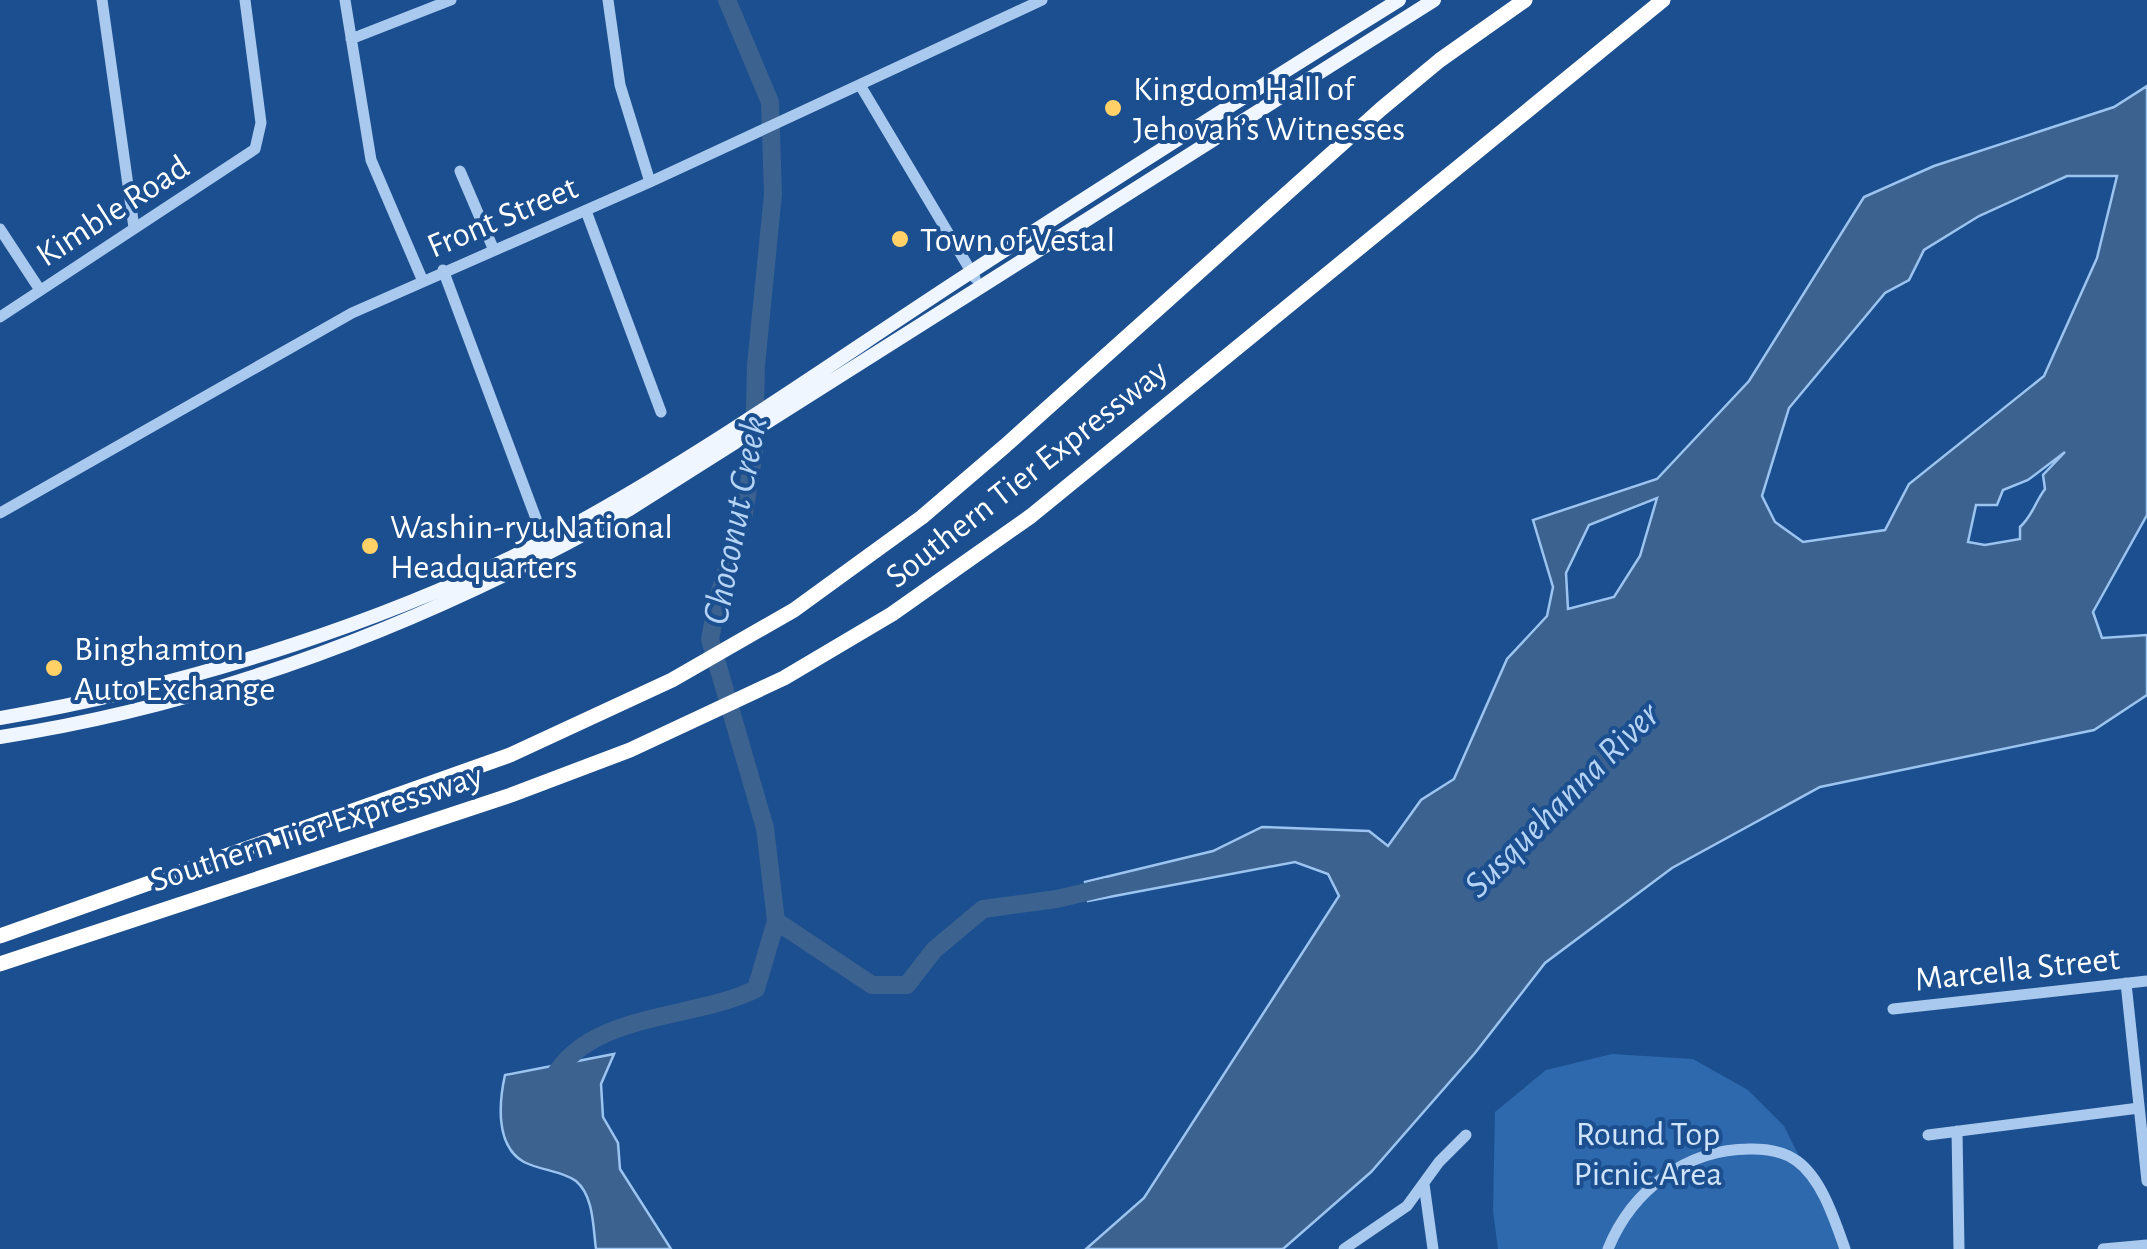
<svg xmlns="http://www.w3.org/2000/svg" width="2147" height="1249" font-family="'Alegreya Sans',sans-serif">
  <rect width="100%" height="100%" fill="#1b4f8f"/>
  <path fill="#2e69ad" d="M1612 1054 1693 1059 1748 1090 1784 1126 1845 1249H1498L1493 1211 1495 1112 1546 1070Z"/>
  <path fill="#3c6290" stroke="#9cc4f0" stroke-width="2.5" fill-rule="evenodd" d="M2147 86V515L2093 612 2102 638 2147 635V695L2094 730 1820 787 1672 868 1545 963 1475 1053 1371 1172 1283 1249H1086L1144 1198 1339 896 1328 874 1295 862 1088 901 1085 882 1213 851 1262 827 1369 831 1388 846 1421 800 1454 779 1507 659 1547 616 1553 587 1533 520 1657 479 1749 381 1864 197 1934 166 2114 107ZM2067 176H2117L2097 258 2044 376 1909 484 1885 530 1803 542 1775 522 1762 496 1789 408 1885 293 1909 280 1924 250 1979 216ZM2065 452 2043 475 2045 489C2035 502 2033 515 2020 527V539L1985 545 1968 542 1976 505H1997L2003 490 2028 480ZM1657 498 1640 556 1614 597 1568 609 1566 573 1589 525Z
    M614 1054 601 1084 603 1117 618 1143 620 1169 671 1249H596C593 1228 594 1196 576 1181 563 1171 539 1170 524 1162 495 1146 499 1102 505 1075Z"/>
  <g fill="none" stroke-linecap="round" stroke-linejoin="round">
    <path stroke="#3c6290" stroke-width="18" d="M727 0 770 102 773 194 756 365 754 452 744 513 718 598 710 639 765 828 776 921 872 985H907L934 950 983 909 1057 899 1107 887
      M553 1078C592 1011 694 1020 756 989L776 921"/>
    <path stroke="#a9c9ee" stroke-width="11" d="M102 0 134 228
      M345 0 371 160 422 279
      M608 0 620 85 650 182
      M351 39 451 0
      M860 85 975 278
      M460 171 493 248
      M586 211 661 412
      M0 229 40 290
      M443 270 544 540
      M0 317 255 149 261 123 245 0
      M0 513 352 313 650 182 1042 0
      M2126 983 2147 1181
      M1893 1009 2147 981
      M1957 1131 1959 1249
      M1928 1135 2139 1108
      M1424 1184 1433 1249
      M1344 1249 1407 1206 1439 1162 1466 1135
      M1608 1249C1632 1190 1687 1148 1752 1149 1767 1149 1785 1152 1797 1161 1822 1179 1835 1221 1845 1249
      M2103 1249 2147 1245"/>
    <path stroke="#f0f6ff" stroke-width="14" d="M0 718C188 686 405 618 572 526 709 451 837 359 968 274 1111 181 1254 90 1399 0
      M0 737C223 703 433 620 628 510L1434 0"/>
    <path stroke="#fff" stroke-width="15" d="M0 936 510 755 672 680 794 610 922 517 1005 446 1381 109 1440 60 1525 0
      M0 964 511 795 630 750 784 678 892 614 1031 516 1663 0"/>
  </g>
  <g fill="#ffd166" stroke="#1b4f8f" stroke-width="4">
    <circle cx="1113" cy="108" r="10"/>
    <circle cx="900" cy="239" r="10"/>
    <circle cx="370" cy="546" r="10"/>
    <circle cx="54" cy="668" r="10"/>
  </g>
  <g text-anchor="middle" stroke-width="8" stroke-linejoin="round" paint-order="stroke">
    <g font-size="35" fill="#fff" stroke="#1b4f8f" text-anchor="start">
      <text x="1133" y="100">Kingdom Hall of<tspan x="1133" dy="40">Jehovah’s Witnesses</tspan></text>
      <text x="920" y="251">Town of Vestal</text>
      <text x="390" y="538">Washin-ryu National<tspan x="390" dy="40">Headquarters</tspan></text>
      <text x="74" y="660">Binghamton<tspan x="74" dy="40">Auto Exchange</tspan></text>
    </g>
    <g font-size="35" fill="#fff" stroke="#1b4f8f">
      <text transform="translate(112 210) rotate(-33)" y="12">Kimble Road</text>
      <text transform="translate(502 216) rotate(-23)" y="12">Front Street</text>
      <text transform="translate(1026 473) rotate(-38)" y="12">Southern Tier Expressway</text>
      <text transform="translate(316 827) rotate(-18)" y="12">Southern Tier Expressway</text>
      <text transform="translate(2017 968) rotate(-6)" y="12">Marcella Street</text>
    </g>
    <g font-size="35" fill="#cfe3fa" stroke="#1b4f8f">
      <text x="1648" y="1145">Round Top<tspan x="1648" dy="40">Picnic Area</tspan></text>
    </g>
    <g font-size="38" font-style="italic" fill="#b5d3f5" stroke="#1b4f8f">
      <text transform="translate(734 520) rotate(-79)" y="13">Choconut Creek</text>
      <text transform="translate(1561 799) rotate(-45)" y="13">Susquehanna River</text>
    </g>
  </g>
</svg>
